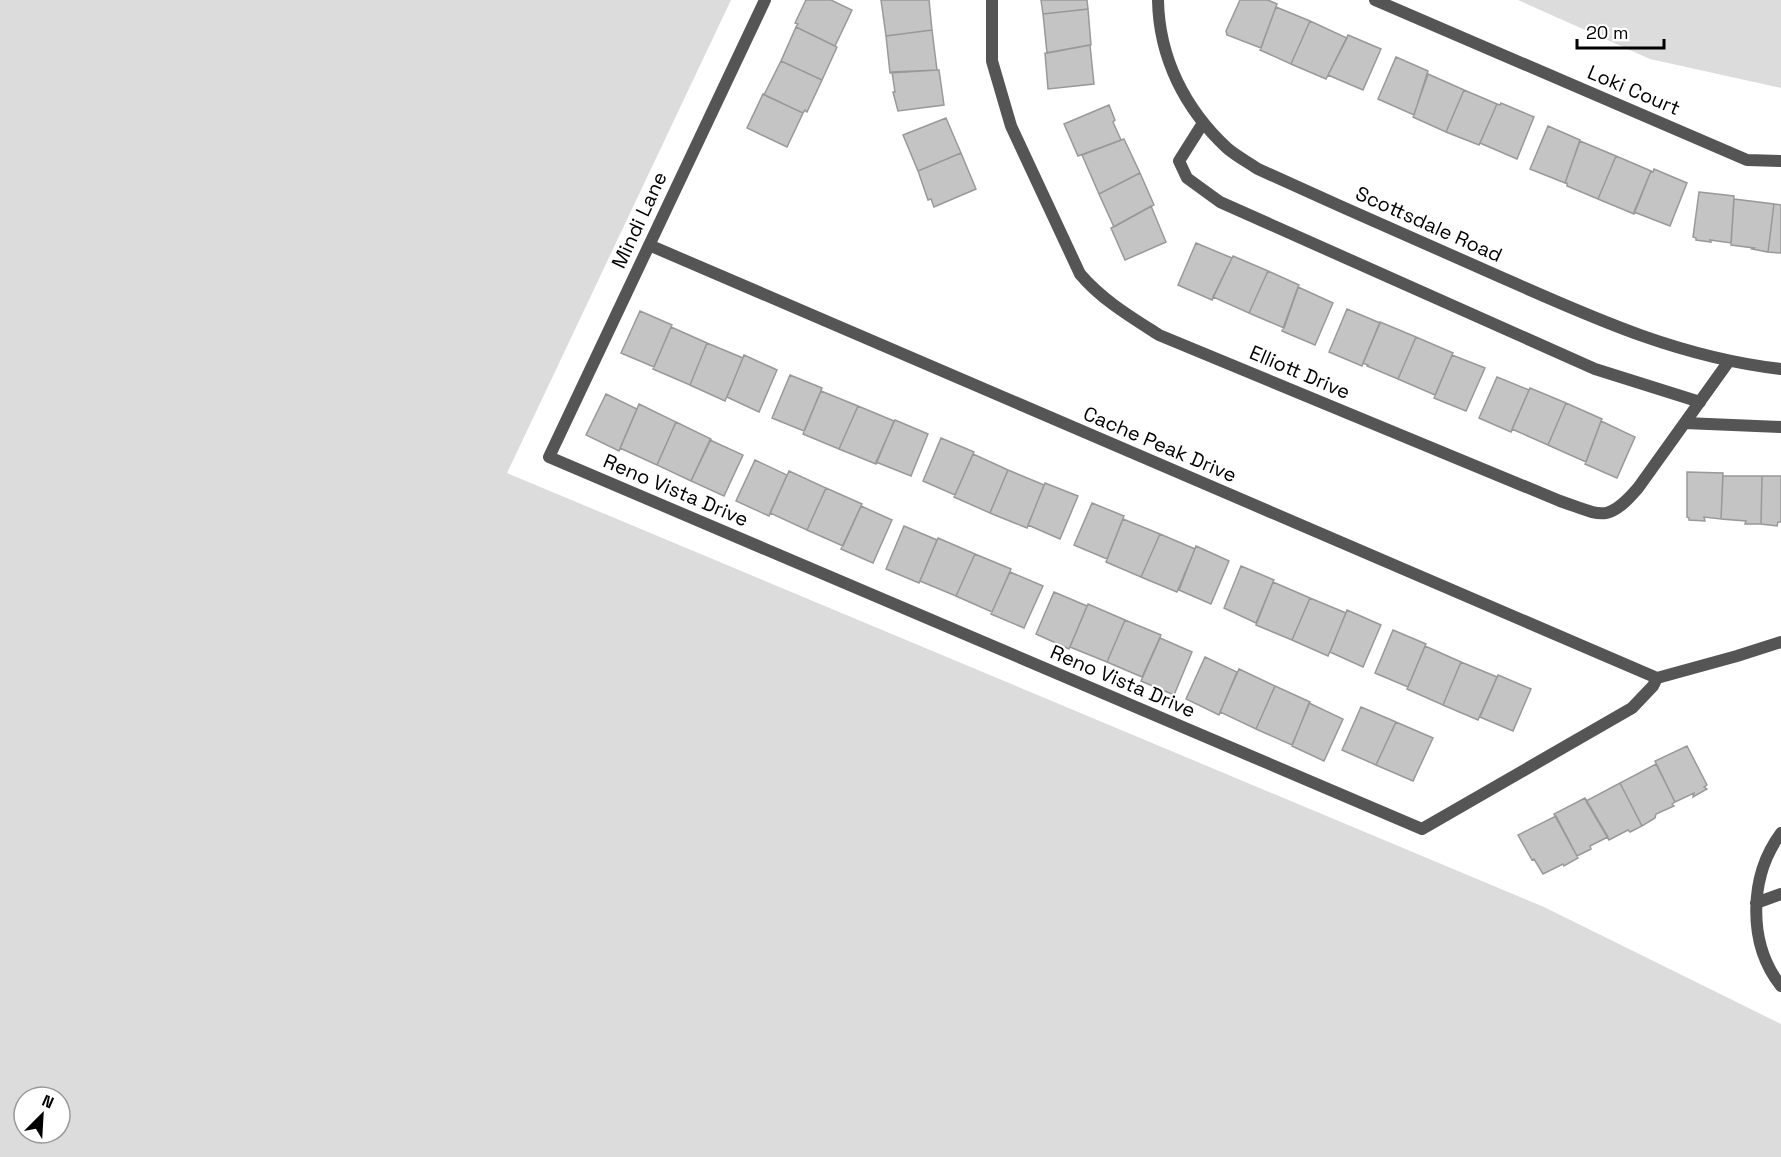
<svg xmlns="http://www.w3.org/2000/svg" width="1781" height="1157" font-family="'Space Grotesk',sans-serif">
  <rect width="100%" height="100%" fill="#fff"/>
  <path fill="#dcdcdc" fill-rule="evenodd" d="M0 0H731L507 473 1544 907 1781 1024V1157H0ZM24 1097H60V1133H24Z
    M1518 0H1781V88L1650 59Z"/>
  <path fill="#c4c4c4" stroke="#999" stroke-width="1.5" d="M806 0H831L852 10 835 46 796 27 798 24 795 23Z
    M881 0H929L932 30 886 36Z
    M1041 0H1087L1088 9 1043 14Z
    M1240 0H1268L1277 4 1261 48 1227 35 1226 31Z
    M1276 7 1310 21 1291 64 1260 50Z
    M1088 9 1091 45 1047 53 1043 14Z
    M1310 21 1347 38 1326 79 1291 64Z
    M796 27 837 47 822 80 781 61Z
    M932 30 937 70 890 73 886 36Z
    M1348 35 1381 49 1363 90 1328 75Z
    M1090 45 1094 84 1048 89 1045 53Z
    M1396 57 1428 71 1414 115 1378 99Z
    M781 61 822 80 807 112 805 110 803 113 764 95Z
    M937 70H939L944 105 898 111 893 92H895L892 72Z
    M1428 74 1464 90 1446 132 1413 117Z
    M1464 90 1497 104 1479 145 1446 132Z
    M763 94 803 113 787 147 747 128Z
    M1501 103 1534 117 1517 159 1480 143 1497 104 1500 105Z
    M1109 105 1115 120 1113 122 1121 140 1078 156 1064 124Z
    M946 118 961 153 918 171 903 135Z
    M1548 126 1580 140 1565 183 1530 169Z
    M1124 139 1140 173 1099 194 1082 155Z
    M1580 141 1616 156 1598 199 1567 186V183H1565Z
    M961 153 976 189 934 207 931 199 928 200 918 171Z
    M1616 156 1651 171 1634 214 1598 199Z
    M1654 169 1687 183 1670 226 1634 212 1651 171 1653 172Z
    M1140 173 1154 205 1114 227 1099 194Z
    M1699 192 1734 196 1731 243 1710 240 1711 242 1696 240V238L1693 237Z
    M1734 199 1774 204 1768 252 1752 249 1754 248 1731 245Z
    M1774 204 1781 205V253L1768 252Z
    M1151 206 1166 242 1125 260 1111 228Z
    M1196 243 1232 258 1212 300 1178 285Z
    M1233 256 1268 271 1249 313 1213 297Z
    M1268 271 1299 285 1284 328 1249 313Z
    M1298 287 1333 303 1315 345 1282 331Z
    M1347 309 1380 323 1362 366 1329 352Z
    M640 311 672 325 654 367 621 353Z
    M1380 322 1416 337 1398 379 1367 366 1368 365 1363 363Z
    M671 327 707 343 690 385 653 369Z
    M1416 337 1453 353 1435 395 1398 379Z
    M707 343 743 358 725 401 690 385Z
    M744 355 777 370 759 412 727 397Z
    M1452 355 1485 368 1466 411 1434 398Z
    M790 375 822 388 804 431 772 418Z
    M1497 377 1529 390 1511 432 1479 418Z
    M1530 388 1566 403 1548 445 1512 429Z
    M821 391 858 406 839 449 803 434Z
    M606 394 637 409 619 451 586 435Z
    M1566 403 1602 419 1586 462 1548 445Z
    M639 404 676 422 657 465 620 448Z
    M858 406 894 421 876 464 839 449Z
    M895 420 928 434 911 476 876 462Z
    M1601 421 1635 437 1617 478 1585 464Z
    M676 422 711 439 691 481 657 465Z
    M941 438 974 452 955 495 923 481Z
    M710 440 743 455 724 496 691 481Z
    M973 454 1008 470 990 513 954 497Z
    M755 460 787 475 769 516 736 501Z
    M1008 470 1044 485 1027 528 990 513Z
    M789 471 826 488 807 530 770 513Z
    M1687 472 1723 473 1721 519 1704 517 1705 521 1689 520V518L1687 517Z
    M1723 476H1762L1761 524H1745L1746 521 1721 519Z
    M1762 476H1781V522H1778L1777 526 1761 524Z
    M1045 483 1078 496 1060 539 1028 525Z
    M826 488 862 504 843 546 807 530Z
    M1092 503 1124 516 1107 559 1074 545Z
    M861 506 892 520 873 563 841 549Z
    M1123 519 1160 534 1141 577 1106 562Z
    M904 526 937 540 919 583 886 569Z
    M1160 534 1195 549 1177 592 1141 577Z
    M938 538 975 554 956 596 920 581Z
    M1196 546 1229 561 1211 604 1179 590Z
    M975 554 1011 569 992 612 956 596Z
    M1241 566 1274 580 1256 623 1224 608Z
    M1010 572 1043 586 1024 628 991 614Z
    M1273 582 1310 598 1292 640 1256 625Z
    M1054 592 1087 606 1069 649 1036 634Z
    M1310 598 1346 613 1328 656 1292 640Z
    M1088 604 1125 620 1107 662 1070 647Z
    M1347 610 1381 625 1363 667 1330 652Z
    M1125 620 1161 635 1142 677 1107 662Z
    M1393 630 1426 644 1408 687 1375 673Z
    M1160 638 1192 652 1174 695 1141 681Z
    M1425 646 1461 662 1443 705 1407 689Z
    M1205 657 1237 672 1219 715 1186 699Z
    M1461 662 1497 677 1478 720 1443 705Z
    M1239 669 1275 686 1256 729 1220 712Z
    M1498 675 1531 689 1513 731 1480 717Z
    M1275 686 1310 702 1292 745 1256 729Z
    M1309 703 1343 719 1324 761 1292 746Z
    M1361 707 1396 722 1376 765 1342 750Z
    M1396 722 1433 738 1413 781 1376 765Z
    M1687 746 1707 785 1704 787 1707 789 1693 797 1694 793 1675 802 1655 761Z
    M1656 764 1675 802 1672 804 1674 806 1656 814 1655 818 1642 826 1620 783Z
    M1620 783 1642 826 1630 832 1628 830 1609 840 1586 801Z
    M1585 798 1608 837 1590 846 1591 849 1577 856 1554 814Z
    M1556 816 1578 858 1564 866 1563 864 1543 874 1534 859 1532 860 1518 835Z"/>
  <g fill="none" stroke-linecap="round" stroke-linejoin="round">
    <path stroke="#555" stroke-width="12" d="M1203 123 1179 161 1187 178 1220 202 1595 369 1700 402"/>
    <path stroke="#555" stroke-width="12" d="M765 0 549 457 1422 829 1632 708 1653 686 1657 678
      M992 0V61L1011 126 1080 274C1102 300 1131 317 1159 335L1560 501C1601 515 1607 524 1638 488L1729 361
      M1158 0C1159 58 1185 109 1227 148 1236 156 1248 162 1258 169 1337 205 1417 240 1496 275 1591 317 1677 357 1781 369
      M1375 0 1747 160 1781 161
      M649 245 1657 678
      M1685 423 1781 427
      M1657 678 1737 656 1781 642
      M1781 833C1749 876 1747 943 1781 986
      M1756 903 1781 894"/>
  </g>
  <g text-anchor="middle" stroke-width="4.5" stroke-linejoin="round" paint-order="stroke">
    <g font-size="20" fill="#000" stroke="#fff">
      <text transform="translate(1634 90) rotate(23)" y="7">Loki Court</text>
      <text transform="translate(639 220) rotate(-65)" y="7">Mindi Lane</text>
      <text transform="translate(1429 224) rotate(24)" y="7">Scottsdale Road</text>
      <text transform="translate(1300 372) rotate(23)" y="7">Elliott Drive</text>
      <text transform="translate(1160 444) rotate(23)" y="7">Cache Peak Drive</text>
      <text transform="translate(676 490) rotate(23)" y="7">Reno Vista Drive</text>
      <text transform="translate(1123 681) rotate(23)" y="7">Reno Vista Drive</text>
    </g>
  </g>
  <g transform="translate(42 1115) rotate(24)"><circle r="28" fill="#ffffff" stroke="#999999" stroke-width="1.5"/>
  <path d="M0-4.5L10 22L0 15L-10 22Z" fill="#000000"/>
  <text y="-9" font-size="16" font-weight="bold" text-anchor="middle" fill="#000000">N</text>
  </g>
  <path d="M1577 39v9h87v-9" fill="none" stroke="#000000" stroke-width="3"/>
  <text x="1586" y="39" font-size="18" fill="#000000" stroke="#ffffff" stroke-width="4.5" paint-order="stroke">20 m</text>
</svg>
